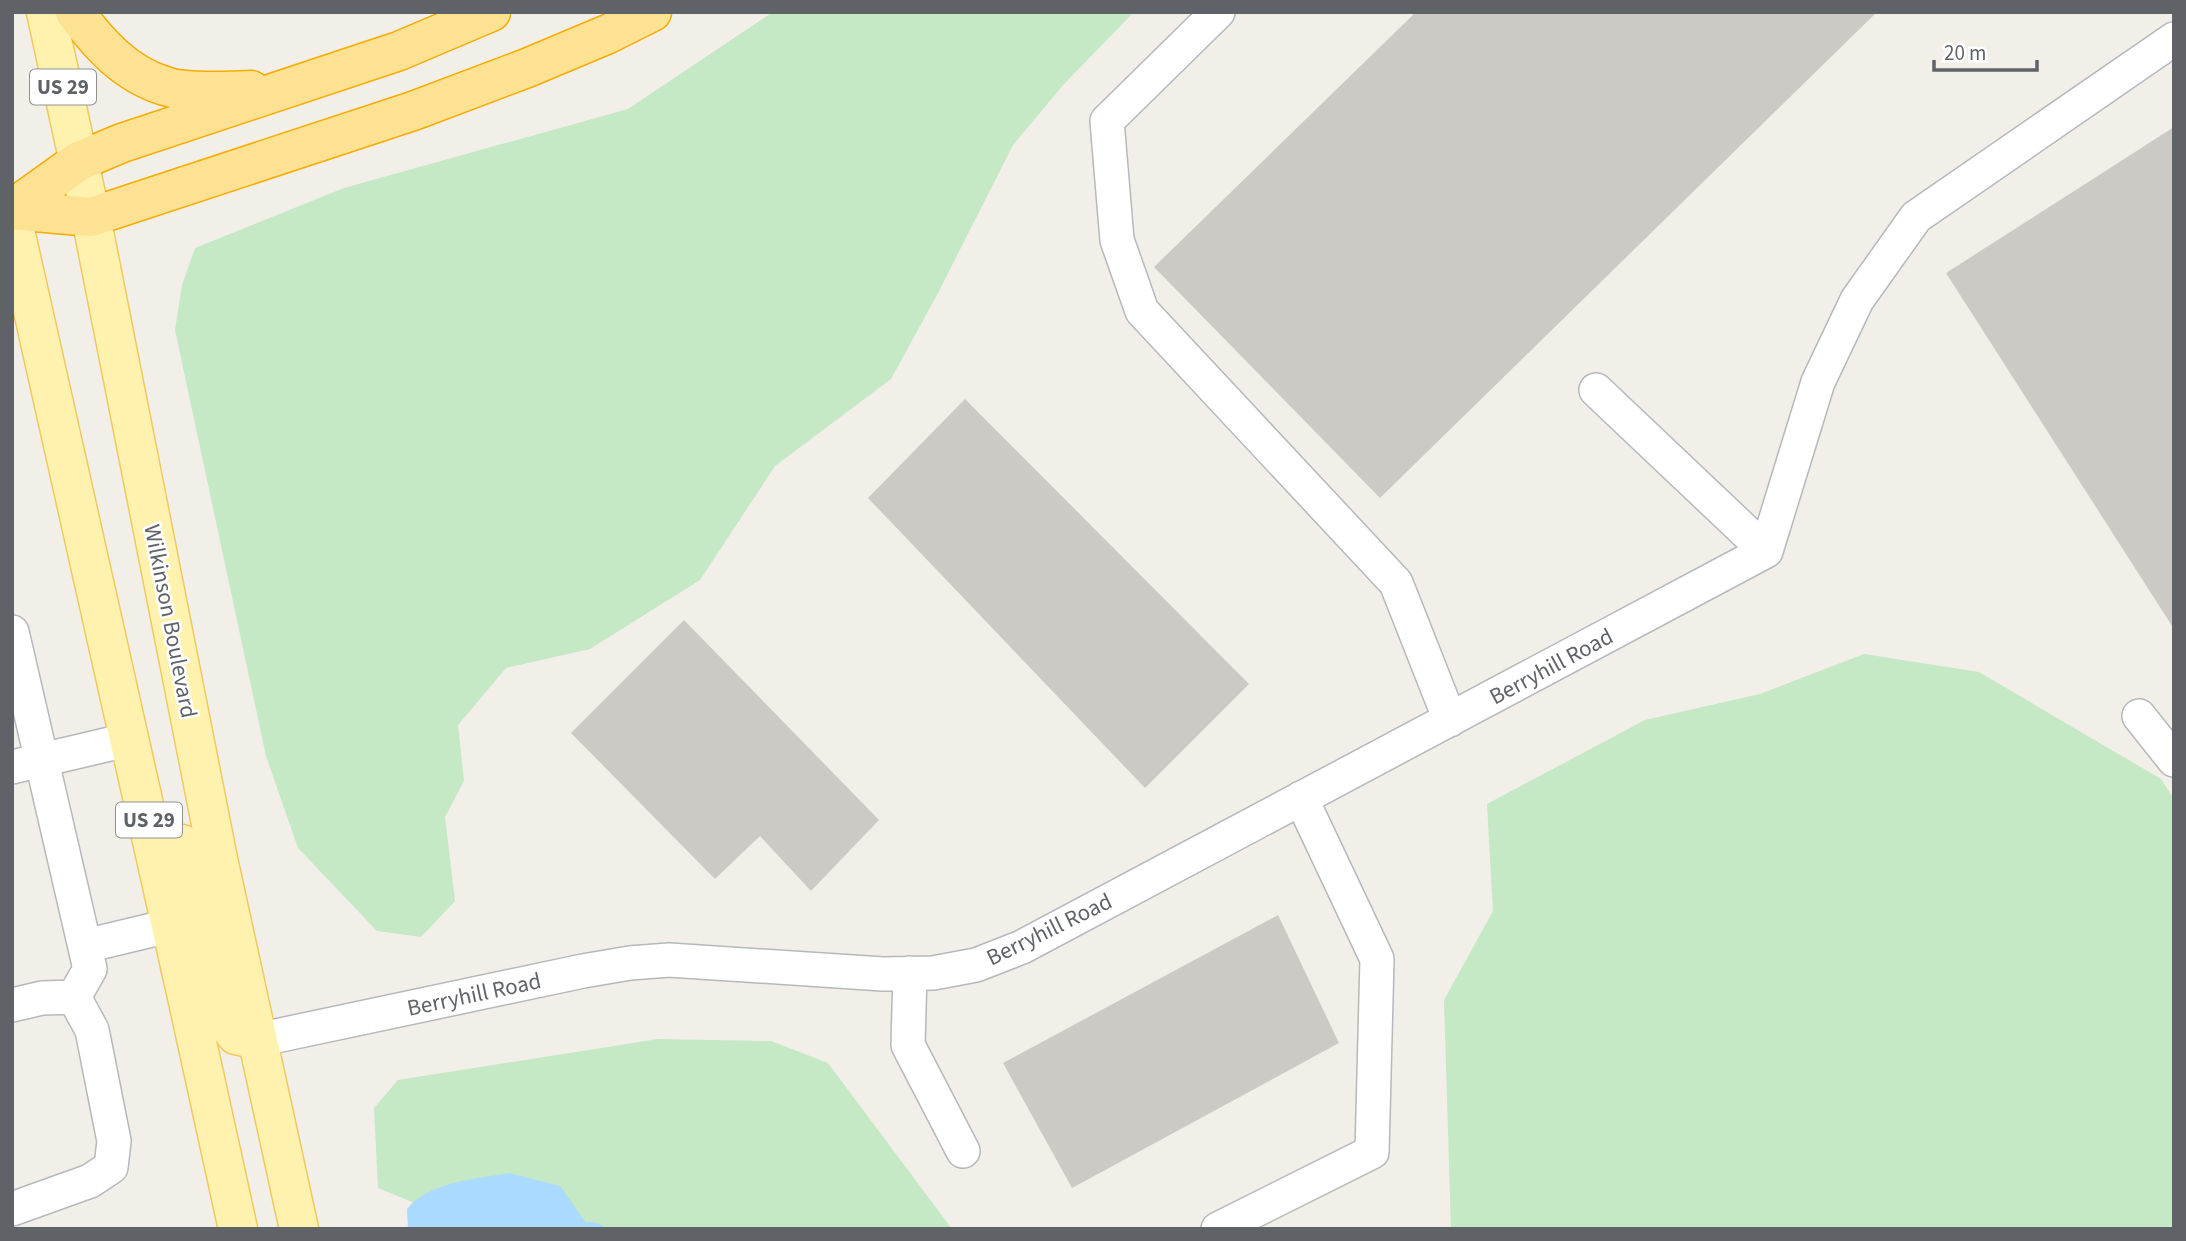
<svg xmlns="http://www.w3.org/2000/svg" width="2186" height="1241" font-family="'Source Sans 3',sans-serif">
  <rect width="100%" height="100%" fill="#f1efe8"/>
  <path fill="#c5e8c5" d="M773 12H1134L1064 84 1013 145 938 293 891 379 775 466 700 580 590 649 506 668 458 725 464 781 445 817 455 901 421 937 377 931 298 848 266 756 175 330 182 285 195 248 344 188 628 109Z
    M1864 654 1979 672 2161 779 2174 799V1229H1451L1444 1000 1493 911 1487 804 1645 720 1760 694Z
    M658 1039 771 1041 828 1063 952 1229H486L449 1217 378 1188 374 1108 398 1080Z"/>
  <path fill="#aadaff" d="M510 1173 560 1186 589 1227 587 1229H408L407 1209C430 1181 477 1179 510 1173Z"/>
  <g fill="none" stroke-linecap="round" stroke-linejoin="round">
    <path stroke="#aadaff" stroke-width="10" d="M572 1229 589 1227 599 1229"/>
  </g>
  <path fill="#cccac5" d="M1416 12H1877L1380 498 1154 267Z
    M2174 127V629L1946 273Z
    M965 399 1249 684 1145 788 868 498Z
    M684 620 879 820 811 891 760 836 715 879 571 733Z
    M1278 915 1339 1043 1072 1188 1003 1063Z"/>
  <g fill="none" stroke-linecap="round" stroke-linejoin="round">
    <defs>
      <path id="minor" d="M1218 12 1107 121 1117 240 1142 311 1396 583 1450 720
        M1596 390 1766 551
        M1766 551 1818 382 1857 300 1916 217 2174 39
        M12 632 90 969 74 997
        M2139 716 2174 760
        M12 767 131 739
        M85 946 173 925
        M910 973 908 1045 963 1151
        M12 1005 42 998 74 997
        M257 1040 583 971 630 963 669 960 883 974 933 973 976 965 1022 947 1766 551
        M12 1209 90 1181 111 1167 114 1141 92 1030 74 997
        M1218 1229 1372 1152 1377 959 1301 798"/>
      <path id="major" d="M46 12 91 217 218 859 299 1229
        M12 217C86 554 165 891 238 1229
        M182 844 222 1016 236 1035 257 1040"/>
      <path id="highway" d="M75 12C99 44 125 74 165 86 184 93 229 91 251 90
        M12 209 79 161 122 143 399 51 491 12
        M12 210 91 217 413 111 527 68 608 34 652 12"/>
    </defs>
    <use href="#minor" stroke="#b5b8bc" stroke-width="36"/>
    <use href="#major" stroke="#f2c960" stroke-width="41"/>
    <use href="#highway" stroke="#f9ab00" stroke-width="41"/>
    <use href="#minor" stroke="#fff" stroke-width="33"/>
    <use href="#major" stroke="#fff2af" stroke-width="38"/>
    <use href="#highway" stroke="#fde293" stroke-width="38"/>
  </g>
  <g text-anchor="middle" stroke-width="5" stroke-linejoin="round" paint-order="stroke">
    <g fill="#fff" stroke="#8f9295" stroke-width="2">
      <rect x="30" y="69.5" width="66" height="35" rx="5"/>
      <rect x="116" y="802.5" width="66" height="35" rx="5"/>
    </g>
    <g font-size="21" font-weight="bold" fill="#5f6368">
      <text x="63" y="94">US 29</text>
      <text x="149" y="827">US 29</text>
    </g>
    <g font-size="23" fill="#5f6368" stroke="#fff">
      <text transform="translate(171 621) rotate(79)" y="8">Wilkinson Boulevard</text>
      <text transform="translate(1551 666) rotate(-28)" y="8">Berryhill Road</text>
      <text transform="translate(1049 929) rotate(-26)" y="8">Berryhill Road</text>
      <text transform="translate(474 994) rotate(-12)" y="8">Berryhill Road</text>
    </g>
  </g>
  <rect width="2186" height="1241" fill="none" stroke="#5f6368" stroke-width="28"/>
  <path d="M1934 60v10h103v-10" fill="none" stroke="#5f6368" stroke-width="3.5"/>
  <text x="1944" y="60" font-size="21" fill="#5f6368" stroke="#ffffff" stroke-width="5" paint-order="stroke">20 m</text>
</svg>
